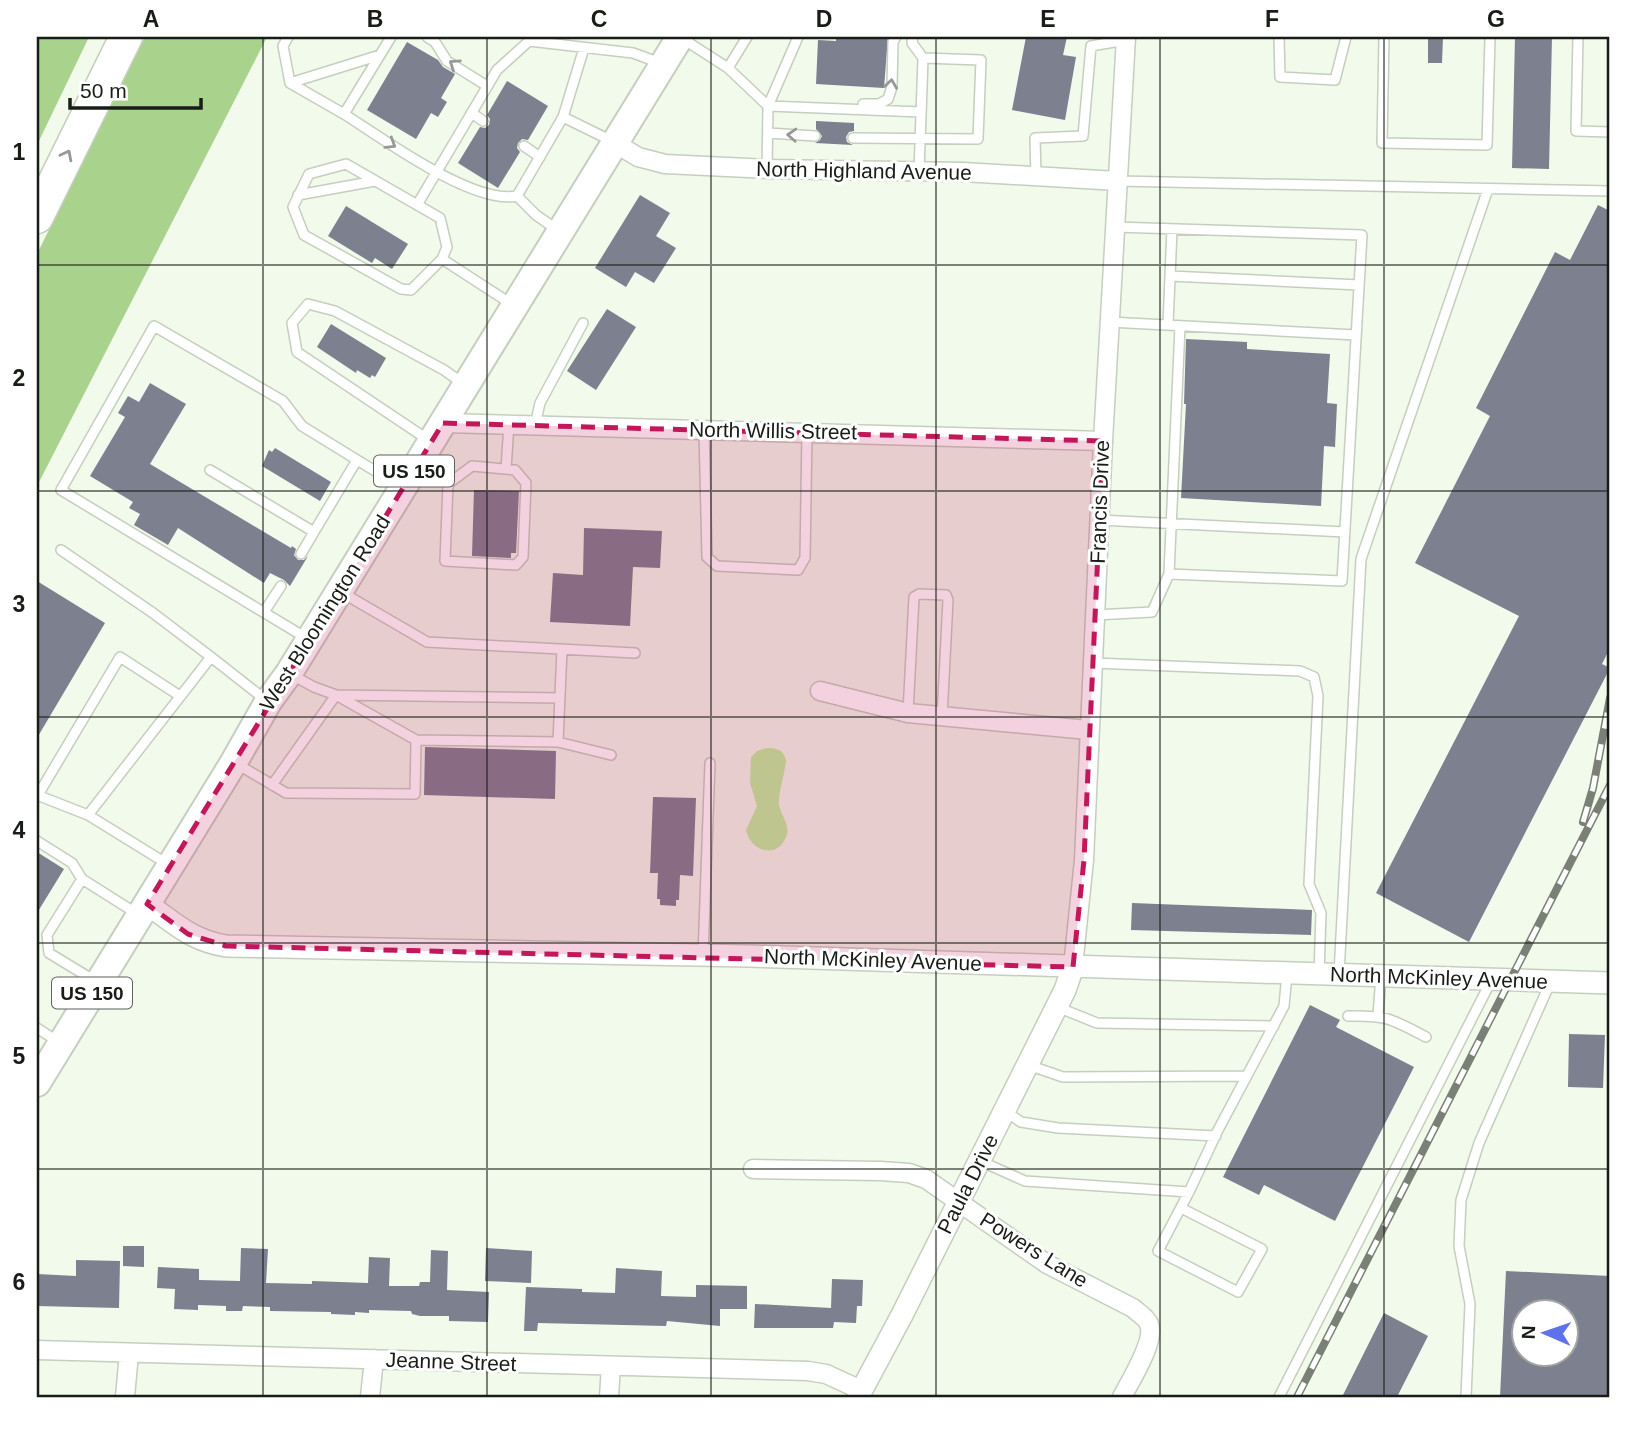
<svg xmlns="http://www.w3.org/2000/svg" width="1647" height="1434" font-family="Arial,sans-serif">
  <rect width="100%" height="100%" fill="#f1faeb"/>
  <path fill="#a9d38c" d="M37 37H89L37 145Z
    M145 37H267L37 486V254Z"/>
  <path fill="#bff09d" d="M766 748C777 748 783 749 786 760 785 774 778 792 779 805 781 816 791 825 786 837 777 860 750 851 746 830L757 806 750 783 751 757 757 751Z"/>
  <path fill="#7c808f" fill-rule="evenodd" d="M836 37H888L884 88 816 84 818 40 836 41Z
    M1026 37H1067L1063 55 1076 57 1065 120 1012 110Z
    M1428 37H1443L1442 63H1428Z
    M1515 37H1552L1549 169 1512 168Z
    M407 42 438 60 443 67 455 74 441 98 447 102 438 117 431 113 416 139 367 110Z
    M507 81 548 106 528 140 522 139 518 143 517 148 520 152 498 188 458 163 480 127 485 128 489 125 490 119 487 115Z
    M816 121 854 123V131L849 132 846 137 847 142 853 145 815 143 820 140 822 136 816 129Z
    M640 195 670 213 656 236 676 248 654 283 635 272 626 287 595 268Z
    M1598 205 1610 211V648L1602 664 1610 668 1469 942 1376 893 1519 616 1415 563 1490 416 1476 408 1555 252 1570 260Z
    M346 206 408 244 392 269 375 258 372 263 328 236Z
    M607 309 636 327 596 390 567 371Z
    M331 324 386 358 375 377 372 375 370 378 357 370 356 373 317 347Z
    M1186 339 1247 342V349L1330 354 1327 403 1337 404 1335 447 1324 446 1321 506 1181 498 1186 404H1184Z
    M150 383 186 404 150 464 291 548 292 546 296 549 294 555 298 560H304L308 556 290 586 284 580 270 573 264 583 178 528 168 545 134 525 140 514 129 508 133 502 90 476 125 417 118 413 128 396 139 402Z
    M275 448 331 482 320 501 262 466 269 450 272 452Z
    M474 490 519 491 516 553H511V558L472 556Z
    M584 528 662 531 660 568 633 567 630 626 550 622 553 573 583 575Z
    M37 581 105 623 37 738Z
    M425 747 556 751 555 799 424 795Z
    M653 797 696 798 693 876 680 875 679 900H676V906L660 905V899H657L658 873H650Z
    M37 852 64 869 37 913Z
    M1132 903 1312 910 1311 935 1131 930Z
    M1310 1005 1340 1020 1336 1027 1414 1067 1335 1221 1264 1185 1259 1195 1223 1177Z
    M1569 1034 1605 1035 1603 1088 1568 1087Z
    M123 1246H144V1267L123 1266Z
    M241 1248 268 1249 266 1283 312 1284V1281L368 1283 369 1257 390 1258 389 1286H419L420 1282H430L431 1250 448 1251 447 1290 489 1292 488 1322 449 1321V1316H420L412 1314 411 1311 369 1310V1313L355 1312V1315L331 1314V1312L270 1311V1307L243 1306 242 1311H226V1306L198 1305V1310L174 1309 175 1289 157 1288 158 1267 199 1269V1280L240 1281Z
    M486 1248 532 1251 531 1283 485 1281Z
    M76 1260 120 1261 119 1308 37 1306V1274L76 1276Z
    M616 1268 662 1271 661 1296 696 1297V1285L747 1286V1309H720V1326L667 1321 666 1326 538 1323 537 1331H524L526 1287 582 1289V1292L615 1293Z
    M1506 1271 1610 1276V1397H1500ZM1524 1312H1566V1354H1524Z
    M832 1279 863 1280 862 1306H857L856 1323 834 1322 833 1328H754L755 1304 831 1308Z
    M1384 1313 1428 1336 1397 1397H1342Z"/>
  <g fill="none" stroke-linecap="round" stroke-linejoin="round">
    <defs>
      <path id="service" d="M288 37 283 46 290 83 344 114 391 37
        M427 37 435 42 447 61 487 86
        M913 37 912 43 923 58 919 172
        M1279 37 1280 77 1335 80 1346 37
        M1384 37 1382 143 1487 145 1490 37
        M1578 37 1576 131 1610 132
        M683 39 728 68 747 37
        M728 68 768 106 798 37
        M290 83 380 55
        M863 104H879L888 99 892 87 893 42 896 37
        M472 113 483 121
        M344 114C382 138 473 205 517 196
        M563 117 584 48
        M768 133 815 136
        M853 138 978 139 981 60 923 58
        M524 146 540 157
        M346 164 440 218 447 247 442 259 411 290 401 289 304 235 293 207 309 174Z
        M767 169 768 106 921 112
        M1036 176 1035 138 1083 136 1091 46 1126 40
        M1118 181 1610 191
        M298 195 375 181
        M417 205 497 70 529 41 633 53 660 63
        M1115 227 1362 235 1342 581 1169 574 1180 326
        M559 231 536 215 517 196 563 117 614 142
        M442 259 513 305
        M1170 276 1359 285
        M1109 322 1356 335
        M1168 325 1172 229
        M535 425 540 403 583 323
        M704 430 707 557 717 566 798 570 805 558 807 432
        M430 441 297 352 292 323 308 304 335 311 444 370 465 385
        M421 464 448 484 445 561 516 565 523 557 526 483 515 470 472 466 448 484
        M506 469 509 424
        M210 470 314 532 357 460
        M1099 520 1345 532
        M61 550 153 613 211 657
        M301 554 314 532
        M341 592 427 642 635 653
        M264 612 281 586
        M1095 615 1152 612 1169 574
        M308 639 61 490 154 326 283 401 302 426 401 487
        M1093 663 1300 671 1314 677 1318 696 1309 884 1321 913 1319 974
        M292 675 314 687 336 695 416 740 558 742 562 649
        M908 713 914 597 919 594 946 595 948 600 942 717
        M558 742 611 755
        M237 764 286 793 415 794 416 740
        M272 785 336 695 560 698
        M37 795 88 815
        M38 795 120 657 180 696
        M37 841 72 863 82 879 139 915
        M169 865 88 815 211 657 267 701
        M82 879 47 935 49 953 95 981
        M703 955 710 763
        M1339 974 1361 559 1488 189
        M1057 1007 1097 1023 1274 1026
        M1378 1015 1381 976
        M1348 1016C1387 1015 1392 1019 1426 1037
        M37 1028 60 1043
        M1028 1065 1063 1077 1247 1076
        M1005 1111 1021 1122 1058 1128 1216 1136
        M980 1161 1025 1181 1189 1192 1217 1132 1284 1006 1287 974
        M1181 1208 1262 1249 1238 1292 1158 1251 1189 1192
        M1279 1397 1491 981
        M1466 1397 1470 1304 1459 1246 1461 1200 1479 1143 1551 981"/>
      <path id="minor" d="M615 143 638 157 665 164 767 169 963 172 1118 181
        M443 423 1103 441
        M820 691 908 713 1088 730
        M1073 967 1084 860 1103 441 1126 37
        M753 1169 880 1171 909 1173 926 1179 1047 1264 1133 1308C1138 1313 1146 1317 1149 1324 1156 1341 1130 1381 1122 1397
        M37 1350 808 1371 826 1374 861 1390
        M125 1397 129 1353
        M370 1397 374 1359
        M609 1397 611 1366"/>
      <path id="tertiary" d="M147 904C175 923 190 940 226 946L750 956 1610 983
        M858 1397 902 1315 1065 990 1073 967"/>
      <path id="primary" d="M37 1083 234 762 268 702 289 673 680 37"/>
      <path id="motorway" d="M37 217 126 37"/>
    </defs>
    <use href="#service" stroke="#c5cebf" stroke-width="12"/>
    <use href="#minor" stroke="#c5cebf" stroke-width="21"/>
    <use href="#tertiary" stroke="#c5cebf" stroke-width="24"/>
    <use href="#primary" stroke="#c5cebf" stroke-width="30"/>
    <use href="#motorway" stroke="#c5cebf" stroke-width="35"/>
    <use href="#service" stroke="#fff" stroke-width="9"/>
    <use href="#minor" stroke="#fff" stroke-width="18"/>
    <use href="#tertiary" stroke="#fff" stroke-width="21"/>
    <use href="#primary" stroke="#fff" stroke-width="26"/>
    <use href="#motorway" stroke="#fff" stroke-width="32"/>
    <defs>
      <path id="rail" d="M1583 822 1593 788 1610 698
        M1297 1397 1610 785"/>
    </defs>
    <use href="#rail" stroke="#7a8076" stroke-width="8"/>
    <use href="#rail" stroke="#fff" stroke-width="5" stroke-dasharray="16" stroke-linecap="butt"/>
  </g>
  <defs><path id="oneway-chevron" d="M-2-3.5L2.5 0L-2 3.5" fill="none" stroke-width="1.6" stroke-linecap="round" stroke-linejoin="round" transform="scale(1.75)"/></defs>
  <g stroke="#989997">
    <use href="#oneway-chevron" transform="translate(454 64) rotate(-146)"/>
    <use href="#oneway-chevron" transform="translate(891 84) rotate(-82)"/>
    <use href="#oneway-chevron" transform="translate(792 135) rotate(-177)"/>
    <use href="#oneway-chevron" transform="translate(391 144) rotate(32)"/>
    <use href="#oneway-chevron" transform="translate(67 155) rotate(-63)"/>
  </g>
  <path fill="#c2185b" fill-opacity="0.2" stroke="#c2185b" stroke-width="5" stroke-dasharray="14 9" stroke-linejoin="round" d="M443 423 1103 441 1084 860 1073 967 226 946 188 934 147 904Z"/>
  <path fill="none" stroke="#191d17" stroke-width="2" stroke-opacity="0.55" d="M263 37V1397M487 37V1397M711 37V1397M936 37V1397M1160 37V1397M1384 37V1397M37 265H1610M37 491H1610M37 717H1610M37 943H1610M37 1169H1610"/>
  <g text-anchor="middle" stroke-width="6" stroke-linejoin="round" paint-order="stroke">
    <g fill="#fff" stroke="#5e615d" stroke-width="2">
      <rect x="374" y="455.5" width="80" height="31" rx="5"/>
      <rect x="52" y="977.5" width="80" height="31" rx="5"/>
    </g>
    <g font-size="19" font-weight="bold" fill="#191d17">
      <text x="414" y="478">US 150</text>
      <text x="92" y="1000">US 150</text>
    </g>
    <g font-size="21" fill="#191d17" stroke="#fff">
      <text transform="translate(864 171) rotate(1)" y="7">North Highland Avenue</text>
      <text transform="translate(773 431) rotate(1)" y="7">North Willis Street</text>
      <text transform="translate(1100 502) rotate(-88)" y="7">Francis Drive</text>
      <text transform="translate(325 613) rotate(-58)" y="7">West Bloomington Road</text>
      <text transform="translate(873 960) rotate(2)" y="7">North McKinley Avenue</text>
      <text transform="translate(1439 978) rotate(2)" y="7">North McKinley Avenue</text>
      <text transform="translate(968 1184) rotate(-63)" y="7">Paula Drive</text>
      <text transform="translate(1034 1250) rotate(32)" y="7">Powers Lane</text>
      <text transform="translate(451 1362) rotate(2)" y="7">Jeanne Street</text>
    </g>
  </g>
  <rect width="1647" height="1434" fill="none" stroke="#ffffff" stroke-width="77"/>
  <g transform="translate(1545 1333) rotate(272)"><circle r="33" fill="#ffffff" stroke="#a3a5a2" stroke-width="2"/>
  <path d="M0-5L12 26L0 18L-12 26Z" fill="#6072e9"/>
  <text y="-10" font-size="19" font-weight="bold" text-anchor="middle" fill="#191d17">N</text>
  </g>
  <path d="M70 98v10h131v-10" fill="none" stroke="#191d17" stroke-width="3.5"/>
  <text x="80" y="98" font-size="21" fill="#191d17" stroke="#ffffff" stroke-width="5" paint-order="stroke">50 m</text>
  <rect x="38" y="38" width="1570" height="1358" fill="none" stroke="#191d17" stroke-width="2.5"/>
  <g font-size="23" text-anchor="middle" font-weight="bold" fill="#191d17">
    <text x="151" y="27">A</text>
    <text x="375" y="27">B</text>
    <text x="599" y="27">C</text>
    <text x="824" y="27">D</text>
    <text x="1048" y="27">E</text>
    <text x="1272" y="27">F</text>
    <text x="1496" y="27">G</text>
    <text x="19" y="160">1</text>
    <text x="19" y="386">2</text>
    <text x="19" y="612">3</text>
    <text x="19" y="838">4</text>
    <text x="19" y="1064">5</text>
    <text x="19" y="1290">6</text>
  </g>
</svg>
